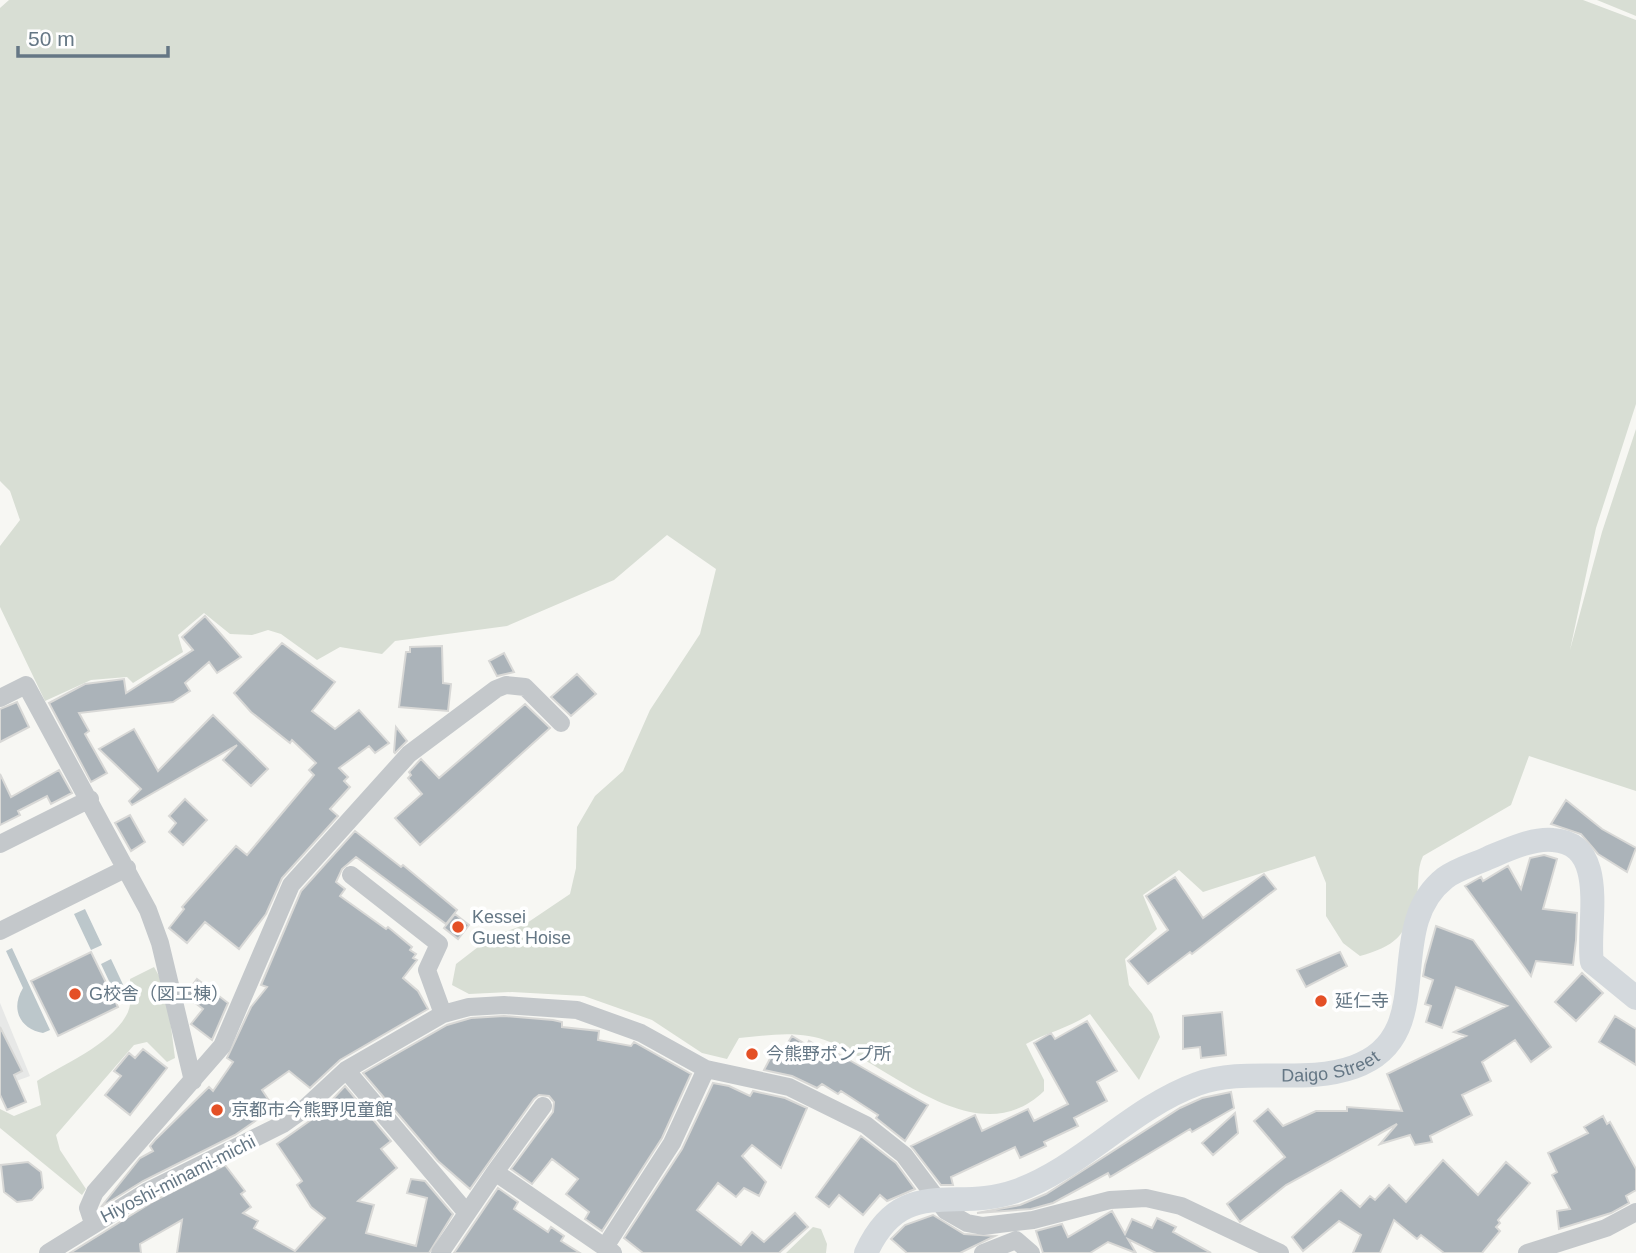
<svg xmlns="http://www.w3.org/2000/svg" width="1636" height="1253" font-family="Helvetica,'Noto Sans JP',sans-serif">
  <rect width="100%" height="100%" fill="#f7f7f3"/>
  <path fill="#e7e8e7" d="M0 1003 30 1076 0 1087Z"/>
  <path fill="#d8ded4" d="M9 0H1583L1636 20V404L1596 528 1570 650 1602 532 1636 429V791L1529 756 1511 805 1423 856C1416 871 1420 885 1416 900 1405 937 1395 946 1360 956L1343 943 1326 916V883L1315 856 1203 892 1179 870 1143 895 1157 929 1125 959 1129 985 1152 1014 1160 1037 1139 1080 1090 1014C1069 1028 1048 1032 1026 1044L1044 1080V1091C978 1155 893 1068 830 1042 801 1030 770 1035 739 1038L727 1059 702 1053 652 1020 584 996 512 992 469 994 452 985 456 964 491 937 524 925 570 894 576 868 577 827 595 796 623 771 650 710 700 634 716 569 667 535 614 580 507 626 395 641 382 654 340 647 317 660 281 634 268 630 252 635 230 634 204 613 178 635 183 652 133 683 127 677 91 680 45 701 0 607V546L20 520 10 491 0 481V8Z
    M1597 0H1636V16Z
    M154 967 166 988 175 1058 167 1062 147 1042 134 1045 56 1135 60 1150 86 1189 82 1195 0 1128V1109L14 1116 41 1105 37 1081C65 1063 113 1044 128 1012 132 1002 131 990 130 979Z
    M813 1227 821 1229 827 1244 826 1253H786Z"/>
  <path fill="#bcc7cb" d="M85 909 102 945 91 950 74 914Z
    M12 948 50 1030 43 1033C20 1029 10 1009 23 988L6 951Z
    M111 959 127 993 117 998 101 964Z"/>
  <path fill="#abb3b9" stroke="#d8d8d6" stroke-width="2" d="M205 616 241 657 217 673 209 662 185 683 190 691 173 702 79 713 89 731 85 734 107 773 91 782 49 703 85 684 124 679 126 693 193 650 182 637Z
    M282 643 335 682 312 711 335 729 359 710 389 743 375 753 369 746 339 768 348 777 344 781 350 787 330 809 338 816 282 878 266 914 239 949 205 922 187 943 169 928 184 909 182 907 236 846 247 855 314 775 309 770 316 763 292 740 290 743 251 712 234 693Z
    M442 646 443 683 451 684 448 711 399 707 406 652H410V647Z
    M504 653 514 672 497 676 489 661Z
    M577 674 596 694 571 716 551 697Z
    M17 702 29 727 0 742V709Z
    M525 704 550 728 420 845 395 818 422 794 408 778 411 775 409 772 421 759 439 778Z
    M213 715 268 769 251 786 223 760 237 745 132 805 129 801 141 789 99 749 134 729 158 771Z
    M396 727 407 741 395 753 394 752Z
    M59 770 72 793 51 804 47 796 18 811 20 815 0 825V774L11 797Z
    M185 799 207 820 183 845 169 832 176 823 169 816Z
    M1566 800 1602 829 1636 848 1627 872 1598 854 1581 834 1551 824Z
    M130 815 145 842 131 851 115 823Z
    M355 831 401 867 403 865 457 910 446 924 356 857 342 869 336 882 345 889 340 896 386 929 388 927 412 947 410 950 416 954 413 958 417 960 403 978 418 991 428 1009 340 1060 310 1088 289 1071 262 1090 274 1108 235 1135 143 1181 101 1207 140 1158 153 1151 150 1146 155 1140 209 1087 213 1091 233 1062 227 1058 251 1007 267 987 261 985 301 891Z
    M1544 855 1557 859 1543 909 1577 913 1576 940 1573 965 1536 961 1531 976 1465 886 1481 877 1483 881 1508 866 1521 889 1530 858Z
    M1264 874 1276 889 1192 954 1190 952 1148 984 1128 961 1168 930 1146 896 1175 877 1203 918Z
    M455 914 469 925 458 939 444 928Z
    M1436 926 1473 940 1551 1047 1531 1062 1515 1040 1482 1062 1491 1081 1462 1095 1472 1115 1430 1136 1432 1142 1415 1145 1410 1135 1380 1144 1397 1124 1286 1185 1240 1222 1227 1204 1285 1157 1254 1121 1268 1109 1283 1126 1316 1111H1347V1107L1402 1111 1387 1074 1466 1036 1454 1032 1507 1006 1456 987 1442 1028 1426 1022 1431 1006 1425 1004 1433 980 1423 976 1425 965Z
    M91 952 118 1007 58 1036 31 981Z
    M1340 952 1347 966 1306 987 1297 970Z
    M1582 973 1603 993 1576 1021 1555 1002Z
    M197 979 228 1003 212 1040 191 1024 203 1009 185 995Z
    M1222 1012 1226 1055 1201 1058 1200 1047 1183 1049V1016Z
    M504 1016 553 1020 562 1022V1027L599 1031 598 1040 631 1046 634 1042 691 1074 662 1138 602 1231 585 1219 589 1212 566 1194 578 1179 552 1159 532 1184 511 1169 553 1112 554 1102 549 1096 539 1095 534 1099 470 1189 438 1161 363 1073 447 1025 471 1018Z
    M1615 1016 1636 1029V1065L1599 1042Z
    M1087 1021 1117 1071 1097 1082 1107 1101 1074 1118 1078 1126 1044 1142 1046 1146 1020 1158 1015 1147 951 1177 953 1185H941L911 1146 975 1115 982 1131 1028 1109 1034 1121 1068 1104 1034 1043 1051 1033 1055 1039Z
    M0 1027 22 1071 14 1075 26 1102 7 1110 0 1095Z
    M792 1036 807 1045 809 1041 826 1051 828 1048 928 1105 905 1141 876 1118 878 1115 841 1091 838 1094 822 1084 817 1088 792 1076 764 1070 772 1055 779 1057Z
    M143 1049 167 1068 130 1115 105 1095 121 1076 114 1071 129 1053 135 1058Z
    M713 1083 729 1086 750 1096 753 1091 785 1098 807 1108 781 1168 752 1145 742 1156 766 1182 759 1196 744 1188 736 1197 718 1183 697 1210 741 1245 752 1232 764 1242 795 1213 808 1227 779 1253H643L624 1238 682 1149Z
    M345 1086 391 1141 381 1149 397 1168 358 1201 374 1205 366 1233 416 1246 427 1198 407 1193 411 1179 425 1181 453 1214 429 1253H177L182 1220 140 1244 141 1253H70L154 1201 225 1165 245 1191 241 1194 251 1207 243 1213 258 1221 254 1228 295 1251 325 1218 311 1207 297 1185 302 1181 277 1144 318 1115Z
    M1231 1092 1234 1108 1192 1132 1190 1129 1110 1177 1108 1173 1053 1203 1031 1209 977 1213 1020 1205 1046 1194 1180 1108 1202 1098Z
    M1235 1113 1238 1133 1213 1155 1202 1143Z
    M1603 1116 1607 1124 1610 1122 1636 1169V1190L1626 1196 1629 1203 1611 1213 1559 1229 1557 1211 1570 1209 1552 1175 1557 1172 1548 1153 1588 1133 1584 1127Z
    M861 1136 896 1163 915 1189 887 1201 880 1195 863 1215 839 1195 829 1207 816 1197Z
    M1443 1160 1478 1195 1506 1162 1530 1183 1498 1220 1500 1223 1496 1227 1500 1231 1482 1253H1444L1421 1235 1417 1239 1394 1220 1380 1253H1353L1361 1235 1339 1221 1303 1251 1292 1237 1341 1190 1360 1207 1370 1196 1375 1200 1389 1185 1406 1202Z
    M28 1162 41 1172 43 1188 32 1200 17 1202 4 1192 1 1165Z
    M498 1188 518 1202 514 1209 548 1232 551 1227 564 1236 561 1241 580 1253H454Z
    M1112 1211 1125 1234 1132 1219 1152 1228 1157 1218 1176 1227 1173 1232 1211 1253H1156L1128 1239 1136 1253 1108 1242 1090 1253H1043L1036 1231 1062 1224 1068 1237Z
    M933 1215 964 1234 995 1236 960 1253H907L891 1239 905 1225Z"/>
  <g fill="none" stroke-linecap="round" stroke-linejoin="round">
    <path stroke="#c4c8cb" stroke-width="18" d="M0 698 26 685 148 910 160 943 193 1081
      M0 844 90 799
      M351 875 439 944 427 970 443 1014
      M0 931 127 868
      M346 1070 466 1212
      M495 1172 543 1106
      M93 1223 88 1208 95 1192 222 1046 291 885 409 754 496 689 506 685 525 687 561 723
      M605 1247 672 1143 706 1069
      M48 1253 148 1191 283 1124 304 1109 346 1070 443 1014 469 1007 504 1005 577 1010 641 1033 706 1069 789 1087 866 1125 904 1155 946 1211 967 1223 983 1226 1033 1220 1110 1200 1146 1198 1181 1206 1280 1253
      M440 1253 495 1172 613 1253
      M983 1253 1016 1240 1031 1253
      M1527 1253 1606 1228 1636 1212"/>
    <path stroke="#d4d9dd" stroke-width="24" id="s1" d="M866 1253C902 1174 954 1213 1016 1191 1081 1168 1131 1108 1197 1084 1247 1066 1304 1085 1354 1067 1442 1036 1380 929 1445 878 1457 869 1473 865 1488 858 1507 850 1532 838 1553 840 1611 844 1586 927 1592 962L1636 998"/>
  </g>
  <g fill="#e45026" stroke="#fff" stroke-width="2.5">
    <circle cx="458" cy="927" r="7"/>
    <circle cx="75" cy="994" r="7"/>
    <circle cx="1321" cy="1001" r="7"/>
    <circle cx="752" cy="1054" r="7"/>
    <circle cx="217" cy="1110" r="7"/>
  </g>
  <g text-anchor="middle" stroke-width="7" stroke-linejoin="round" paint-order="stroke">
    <g font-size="18" fill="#657785" stroke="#fff" text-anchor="start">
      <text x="472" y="923">Kessei<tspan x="472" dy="21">Guest Hoise</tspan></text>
      <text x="89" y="1000">G校舎（図工棟）</text>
      <text x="1335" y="1007">延仁寺</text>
      <text x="766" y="1060">今熊野ポンプ所</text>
      <text x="231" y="1116">京都市今熊野児童館</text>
    </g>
    <g font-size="18" fill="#657785" stroke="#fff">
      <text dy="6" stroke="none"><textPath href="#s1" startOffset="520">Daigo Street</textPath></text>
      <text transform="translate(178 1179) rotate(-27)" y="6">Hiyoshi-minami-michi</text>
    </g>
  </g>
  <path d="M18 46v10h150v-10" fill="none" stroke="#657785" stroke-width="3.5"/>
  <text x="28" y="46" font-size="21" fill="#657785" stroke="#ffffff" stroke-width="5" paint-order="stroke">50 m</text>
</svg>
